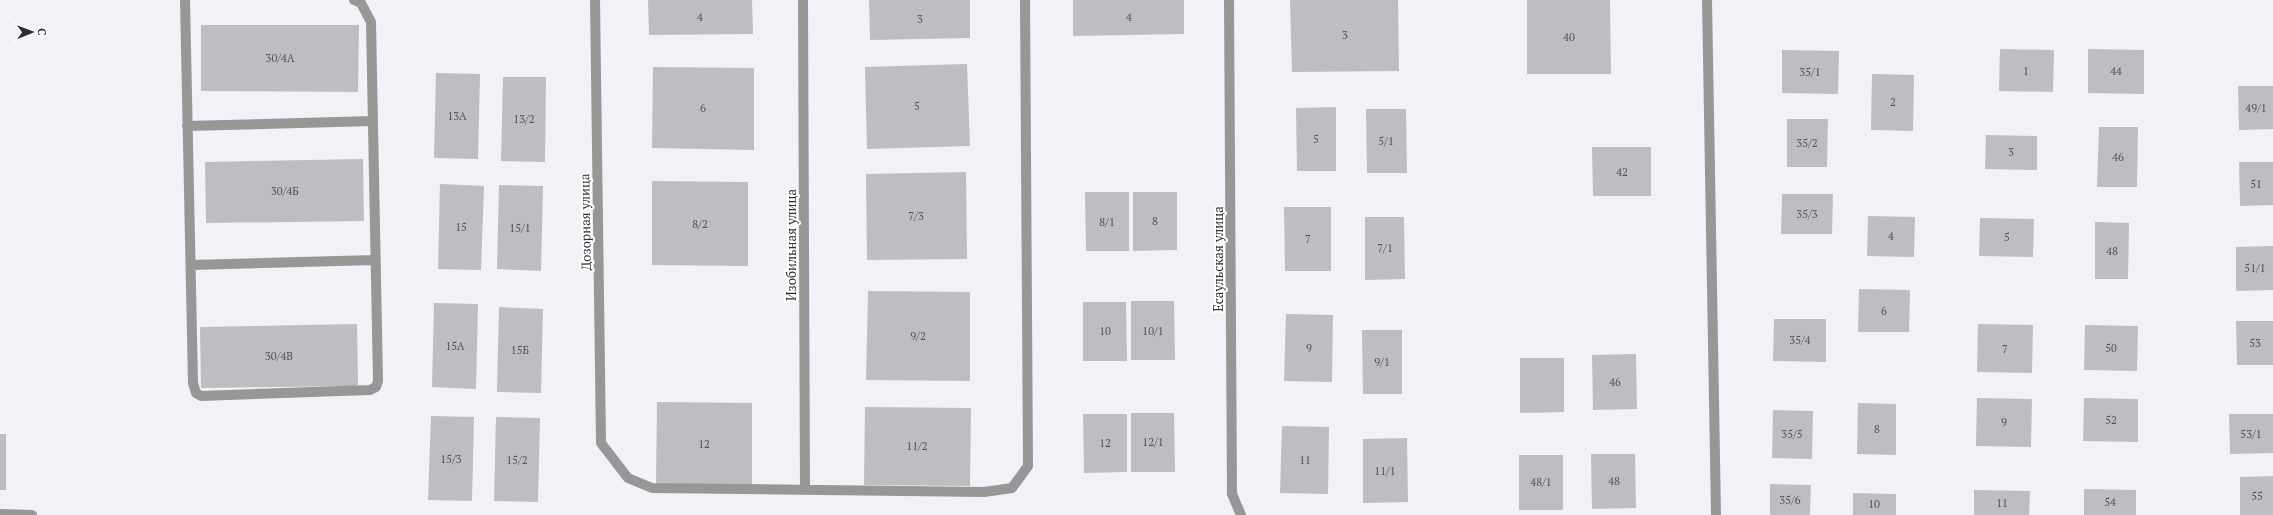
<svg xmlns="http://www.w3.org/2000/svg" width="2273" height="515" font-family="'PT Serif',serif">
  <rect width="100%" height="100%" fill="#f0f2f7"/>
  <path fill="#bdbec2" d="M648 0H752L753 34 649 35Z
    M869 0H970V38L870 40Z
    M1073 0H1184V34L1073 36Z
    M1290 0H1398L1399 71 1292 72Z
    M1527 0H1610L1611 74H1527Z
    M201 25H359L358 92 201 91Z
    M2000 49 2054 50 2053 92 1999 91Z
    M2088 49 2144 50V94L2088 93Z
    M1782 50 1839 51 1838 94 1782 93Z
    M967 64 970 146 867 149 865 67Z
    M653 67 754 68V150L652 148Z
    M436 73 480 74 478 159 434 158Z
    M1872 74 1914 75 1913 131 1871 130Z
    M503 77H546L545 162 501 161Z
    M2238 86H2273V129L2239 130Z
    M1336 107V171H1297L1296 108Z
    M1366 109H1406L1407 173H1367Z
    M1787 119H1828L1827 167H1787Z
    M2099 127H2138L2137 187H2097Z
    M1986 135 2037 136V170L1985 169Z
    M1592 147H1651V196H1593Z
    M363 159 364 221 206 223 205 162Z
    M2239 162H2273V205L2240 206Z
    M966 172 967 259 867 260 866 174Z
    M652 181 748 182V266L652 265Z
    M440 184 484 186 481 270 438 269Z
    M499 185 543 186 541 271 497 269Z
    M1085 192H1129V251H1086Z
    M1133 192H1177V250L1133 251Z
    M1782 194H1833L1832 234H1781Z
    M1284 207H1331V271H1285Z
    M1868 216 1915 217 1914 257 1867 256Z
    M1365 217H1404L1405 279 1365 280Z
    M1980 218 2034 219 2033 257 1979 256Z
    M2095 222 2129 223 2128 279H2095Z
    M2273 246V290L2236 291V247Z
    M1859 289 1910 290 1909 332H1858Z
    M868 291 970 292V381L866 380Z
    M1131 301H1174L1175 360H1131Z
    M1083 302H1126L1127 361H1083Z
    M434 303 478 304 476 389 432 387Z
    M499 307 543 309 541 393 497 392Z
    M1286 314 1333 315 1332 382 1284 381Z
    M1774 319H1826V362L1773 361Z
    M2236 321H2273V365H2237Z
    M357 324 358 386 201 388 200 327Z
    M1978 324 2033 325 2032 373 1977 372Z
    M2085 325 2138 326 2137 371 2084 370Z
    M1362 330H1402V394H1363Z
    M1636 354 1637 409 1593 410 1592 355Z
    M1520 358H1564V412L1520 413Z
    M1977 398 2032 399 2031 447 1976 446Z
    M2084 398 2138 399V442L2083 441Z
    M657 402 752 403V486L656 485Z
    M1858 403 1896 404V455L1857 454Z
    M865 407 971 408 970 486 864 485Z
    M1773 410 1813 411 1812 459 1772 458Z
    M1131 413H1174L1175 472H1131Z
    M1083 414H1127V472L1084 473Z
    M2229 414H2273V453L2230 454Z
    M431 416 474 417 472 501 428 500Z
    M496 417 540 418 538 502 494 501Z
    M1282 426 1329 427 1328 494 1280 493Z
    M0 434H6V490H0Z
    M1407 438 1408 502 1363 503V439Z
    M1591 454H1635L1636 508 1592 509Z
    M1519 455H1563V510H1519Z
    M2273 476V515H2240V477Z
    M1770 484 1811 485 1810 515H1770Z
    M2084 489 2136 490V515H2084Z
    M1974 490 2030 491 2029 515H1974Z
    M1853 493 1896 494V515H1853Z"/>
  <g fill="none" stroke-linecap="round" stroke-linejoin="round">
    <path stroke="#969796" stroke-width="10" d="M185 0 193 383 196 393 201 396 370 390 376 387 378 381 371 22 361 3 354 0
      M187 126 373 121
      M191 265 375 260
      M0 514 32 515"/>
    <path stroke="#969796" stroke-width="10" d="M595 0 601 443 628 478 652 488 984 492 1012 488 1028 466 1025 0
      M803 0 805 490
      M1229 0 1232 494 1241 515
      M1707 0 1716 515"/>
  </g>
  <g text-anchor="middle" stroke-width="4" stroke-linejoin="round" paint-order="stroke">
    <g font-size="11" fill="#525354">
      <text x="700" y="21">4</text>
      <text x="1129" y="21">4</text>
      <text x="920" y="23">3</text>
      <text x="1345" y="39">3</text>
      <text x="1569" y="41">40</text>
      <text x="280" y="62">30/4А</text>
      <text x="2026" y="75">1</text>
      <text x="2116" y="75">44</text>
      <text x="1810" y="76">35/1</text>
      <text x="1893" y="106">2</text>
      <text x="917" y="110">5</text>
      <text x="703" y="112">6</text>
      <text x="2256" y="112">49/1</text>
      <text x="457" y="120">13А</text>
      <text x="524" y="123">13/2</text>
      <text x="1316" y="143">5</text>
      <text x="1386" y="145">5/1</text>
      <text x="1807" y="147">35/2</text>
      <text x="2011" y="156">3</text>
      <text x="2118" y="161">46</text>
      <text x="1622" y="176">42</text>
      <text x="2256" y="188">51</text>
      <text x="285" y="195">30/4Б</text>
      <text x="1807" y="218">35/3</text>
      <text x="916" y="220">7/3</text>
      <text x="1155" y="225">8</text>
      <text x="1107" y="226">8/1</text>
      <text x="700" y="228">8/2</text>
      <text x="461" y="231">15</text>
      <text x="520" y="232">15/1</text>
      <text x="1891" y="240">4</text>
      <text x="2007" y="241">5</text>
      <text x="1308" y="243">7</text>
      <text x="1385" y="252">7/1</text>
      <text x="2112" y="255">48</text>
      <text x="2255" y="272">51/1</text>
      <text x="1884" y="315">6</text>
      <text x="1105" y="335">10</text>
      <text x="1153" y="335">10/1</text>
      <text x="918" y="340">9/2</text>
      <text x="1800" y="344">35/4</text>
      <text x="2255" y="347">53</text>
      <text x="455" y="350">15А</text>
      <text x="1309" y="352">9</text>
      <text x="2111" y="352">50</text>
      <text x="2005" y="353">7</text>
      <text x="520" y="354">15Б</text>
      <text x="279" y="360">30/4В</text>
      <text x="1382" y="366">9/1</text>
      <text x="1615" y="386">46</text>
      <text x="2111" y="424">52</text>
      <text x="2004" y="426">9</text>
      <text x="1877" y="433">8</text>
      <text x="1792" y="438">35/5</text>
      <text x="2251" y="438">53/1</text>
      <text x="1153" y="446">12/1</text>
      <text x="1105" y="447">12</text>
      <text x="704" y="448">12</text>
      <text x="917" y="450">11/2</text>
      <text x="451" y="463">15/3</text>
      <text x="517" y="464">15/2</text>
      <text x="1305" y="464">11</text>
      <text x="1385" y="475">11/1</text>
      <text x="1614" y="485">48</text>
      <text x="1541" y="486">48/1</text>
      <text x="2257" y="500">55</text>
      <text x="1790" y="504">35/6</text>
      <text x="2110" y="506">54</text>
      <text x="2002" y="507">11</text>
      <text x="1874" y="508">10</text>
    </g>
    <g font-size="13" fill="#2e2f30" stroke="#fff">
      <text transform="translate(585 222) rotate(-91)" y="5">Дозорная улица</text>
      <text transform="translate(791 245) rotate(-90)" y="5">Изобильная улица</text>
      <text transform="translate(1218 259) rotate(-90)" y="5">Есаульская улица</text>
    </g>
  </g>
  <g transform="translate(32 32) rotate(89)" stroke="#ffffff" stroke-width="3" paint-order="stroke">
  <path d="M0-3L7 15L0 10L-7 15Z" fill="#2e2f30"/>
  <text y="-6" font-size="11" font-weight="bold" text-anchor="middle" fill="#2e2f30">С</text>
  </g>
</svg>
